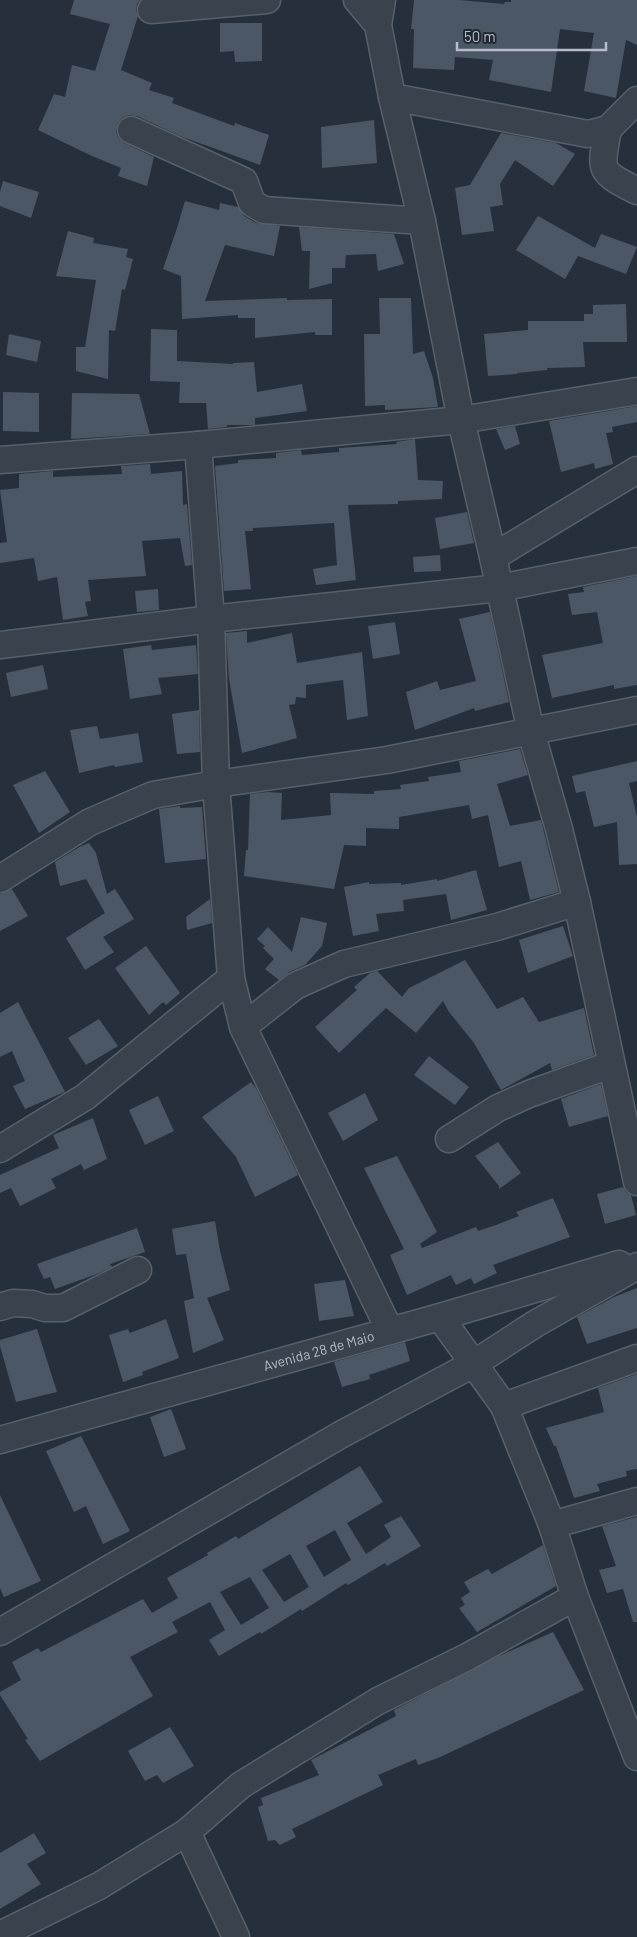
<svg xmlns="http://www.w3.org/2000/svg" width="637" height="1937" font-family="Barlow,sans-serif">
  <rect width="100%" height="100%" fill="#26303d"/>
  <path fill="#4c5766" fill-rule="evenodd" d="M74 0H140L137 4 136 11 138 16 121 70 152 83 149 90 174 98 172 103 234 126 235 123 269 135 260 165 180 136 137 116 129 115 122 118 118 123 116 132 119 139 124 143 154 157 147 186 118 176 121 168 92 156 38 130 54 94 65 97 72 65 95 71 110 24 70 14Z
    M414 0H459L504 4 505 2H511V0H637V45L626 40 616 98 584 91 594 33 560 29 551 92 489 80 493 60 455 57 454 70 413 68 414 29H411Z
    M220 23H262V61L235 62 234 51 220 52Z
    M374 120 377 163 322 168 321 127Z
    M501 133 556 143 575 154 553 186 515 160 500 184 503 205 490 207 494 231 462 235 455 188 470 185Z
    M3 181 39 192 31 218 0 206V192Z
    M185 201 219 210 220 203 238 207 244 216 256 223 280 226 274 256 225 245 205 301 287 298V300L332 299V335H315V332L255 338V318H238V315L182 319 181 276 163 269 177 228Z
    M538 216 595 248 601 234 637 247 626 274 578 256 565 279 516 250Z
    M299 227 394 234 404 264 378 271 376 254 346 255 345 268H332V283L309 289 310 251H302Z
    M68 231 94 238 93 243 128 249 126 257 133 259 125 290 122 289 115 331 109 330 108 379 76 371V347H85L96 280 56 276Z
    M379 298H411L413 354 424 351 433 378 438 407 385 410V405L365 406 364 334H380Z
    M626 304 627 342H583L585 367 547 368V370L517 373V374L488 376 484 334 528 330V321H584V314H593V305Z
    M151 329 177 330V361L233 364V363L254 362 257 392 302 384 307 411 255 418V425H227V427L208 429 206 403H179L180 382 150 381Z
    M9 334 41 341 37 362 6 355Z
    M3 392 39 393V432L3 431Z
    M72 393 139 394 150 434 71 439Z
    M637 406V422L612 427 613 432 606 433 613 464 595 469 594 463 561 472 549 421Z
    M515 426 520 444 505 450 496 429Z
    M415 439 418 480 443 481 442 499 398 501V504L348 505 356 580 316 585 313 569 337 565 334 523 253 528V531H245L251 589 224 591 215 466 238 463V460L276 458V453L301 450 302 455 339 452V448L397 444 396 442Z
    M150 464 151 474 182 471 183 505 187 504 192 565 185 566 180 538 142 541 146 576 88 580 91 601 85 602 88 616 63 620 57 577 38 581 34 558 0 563V543L7 542 0 490 19 488V474L53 471V477L122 474 121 466Z
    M467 512 474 543 440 549 435 518Z
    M440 555 441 571 414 572 413 557Z
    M637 576V685L614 689V685L552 698 542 655 603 643 597 612 572 615 568 594 584 592 583 587Z
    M158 589 159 610 137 612 135 591Z
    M490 612 509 702 475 711 474 708 415 730 406 692 437 681 440 690 476 681 459 619Z
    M395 622 400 654 373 659 368 626Z
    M247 631V643L292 633 297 663 362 652 368 716 347 720 343 680 306 685V698L296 697 295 704 289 705 297 738 242 753 229 679 226 633Z
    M151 645 152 650 196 645 198 674 158 678 162 694 130 699 123 649Z
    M43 665 48 689 11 697 6 673Z
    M199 710 200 752 177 754 172 714Z
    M97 726 100 739 138 733 143 762 115 767 114 765 79 773 70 730Z
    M520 749 528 775 497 784 510 826 541 820 559 892 530 900 521 861 499 867 488 815 472 819 469 805 399 817V829L366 828V846L344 845 334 889 244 876 246 850H248L250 794 268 792 282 793 281 820 331 815 330 793 374 794V791L401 789 400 785 429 781 428 777 461 772 459 761Z
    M637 761V781L629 783 637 817V864L619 865 617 822 594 827 585 791 576 793 572 776Z
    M45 771 70 812 39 833 13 785Z
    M180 806V808L202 807 206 859 165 863 159 809Z
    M89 843 96 853 107 894 115 889 134 919 103 937 114 952 85 970 66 938 105 913 86 879 60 886 55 862 81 846Z
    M476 870 487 910 451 920 446 894 403 900 404 911 376 914 379 931 353 936 344 887 369 882V884L401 883V885L437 879V881Z
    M12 889 28 916 0 931V894Z
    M210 899 212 923 187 930 186 917Z
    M301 917 327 923 322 946 305 965 289 972 279 980 265 969 274 959 263 948 265 946 257 939 268 927 292 952Z
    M563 926 573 956 528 973 519 940Z
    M146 946 180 993 166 1005 163 1002 149 1015 115 968Z
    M465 960 497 1009 523 997 539 1022 584 1008 594 1055 552 1070 550 1063 501 1090 474 1043 449 1012 443 1001 416 1033 386 1008 339 1053 315 1027 357 990 354 987 370 973 377 971 402 997 409 988Z
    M18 1002 65 1092 25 1109 13 1086 25 1081 12 1051 0 1057V1013Z
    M99 1019 118 1046 86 1065 68 1038Z
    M429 1056 469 1087 455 1105 414 1075Z
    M251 1082 256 1088 298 1175 255 1197 236 1157 202 1117Z
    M601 1084 608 1116 569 1127 561 1099Z
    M365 1093 378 1120 343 1141 328 1113Z
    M158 1096 174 1131 145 1145 129 1110Z
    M93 1118 107 1159 84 1170 81 1164 51 1179 56 1188 20 1206 11 1188 0 1193V1175L59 1148 53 1135Z
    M498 1142 521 1173 499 1189V1186L475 1156Z
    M397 1156 437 1232 420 1244 422 1248 476 1227 478 1231 496 1225 519 1216 516 1212 553 1198 570 1237 493 1265 497 1273 474 1284 471 1278 456 1285 451 1275 407 1295 390 1255 404 1249 364 1168Z
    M623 1187 626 1192 631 1195 636 1215 605 1224 597 1194Z
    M215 1221 220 1251 230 1290 207 1298 224 1340 193 1353 184 1301 194 1298 186 1254 176 1255 172 1229Z
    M137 1228 145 1252 110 1264 112 1267 97 1274 55 1289 50 1277 44 1279 37 1264Z
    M345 1280 354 1316 319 1321 314 1284Z
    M637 1288V1328L587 1344 577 1317 614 1297Z
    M166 1319 179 1358 142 1372 143 1375 123 1382 109 1335 128 1329 130 1333Z
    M37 1329 57 1392 16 1402 0 1346V1340Z
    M405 1342 410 1361 369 1375 370 1379 342 1387 334 1362Z
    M637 1374V1469L626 1471 627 1476 597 1484 600 1491 574 1498 556 1446H554L546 1428 604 1412 598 1388Z
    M171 1409 186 1449 164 1457 150 1417Z
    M81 1436 130 1531 103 1544 86 1506 74 1512 46 1451Z
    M360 1466 383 1502 347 1523 366 1554 391 1537 384 1525 401 1516 421 1546 387 1566 385 1563 348 1585 346 1583 302 1611 301 1609 261 1634 260 1632 219 1656 209 1640 225 1630 210 1602 172 1622 178 1632 130 1657 153 1696 40 1761 25 1740 28 1739 0 1695V1692L21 1680 12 1662 38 1648 41 1652 143 1599 152 1613 178 1598 167 1578 208 1555 207 1553 236 1536 238 1539ZM335 1530 351 1560 324 1577 306 1546ZM290 1554 309 1587 284 1602 262 1570ZM250 1577 269 1608 241 1625 220 1592Z
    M0 1495 41 1581 4 1597 0 1588Z
    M637 1517V1622H633L623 1589 607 1593 599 1570 616 1566 602 1526Z
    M543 1545 556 1586 477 1632 459 1608 465 1605 461 1598 470 1592 464 1582 488 1569 492 1574Z
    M553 1632 584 1690 438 1758 418 1765 416 1759 378 1775 383 1785 292 1829 296 1837 280 1845 275 1840 268 1841 258 1807 263 1805 261 1798 319 1775 311 1760 396 1716 394 1710 499 1656Z
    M170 1727 194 1766 163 1783 157 1775 145 1781 128 1751Z
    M34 1833 46 1853 27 1864 41 1884 0 1909V1853Z"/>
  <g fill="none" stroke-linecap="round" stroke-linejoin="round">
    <defs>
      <g id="minor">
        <path d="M357 0 378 25"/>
        <path d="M382 0 378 25 392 97 422 221 461 420 493 557 531 732 559 829 577 902 637 1182"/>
        <path d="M151 10 267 0"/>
        <path d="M392 97 588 134 608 129 637 100"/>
        <path d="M608 129C600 172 598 171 637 191"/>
        <path d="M131 130 244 181 252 203 264 210 422 221"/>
        <path d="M198 445 211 619 216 784 231 978 243 1027 390 1331"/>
        <path d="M0 460 198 445 461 420 637 391"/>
        <path d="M493 557 637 470"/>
        <path d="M0 645 211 619 499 588 637 561"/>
        <path d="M0 879 90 822 153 795 216 784 387 760 637 710"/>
        <path d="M243 1027 295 986 344 964 497 927 577 902"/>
        <path d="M449 1139 498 1108 529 1094 610 1065"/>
        <path d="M0 1149 85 1097 231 978"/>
        <path d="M0 1307 13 1303 32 1304 45 1308H63L138 1270"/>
        <path d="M440 1317 504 1406 552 1525 575 1597 637 1757"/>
        <path d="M504 1406 637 1358"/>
        <path id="s1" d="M0 1440 440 1317 619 1264"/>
        <path d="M552 1525 637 1501"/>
        <path d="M0 1632 342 1434 475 1363 535 1324 637 1266"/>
        <path d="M187 1832 236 1937"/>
        <path d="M0 1935 99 1886 187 1832 241 1785 378 1701 467 1657 575 1597"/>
      </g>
    </defs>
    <use href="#minor" stroke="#58606b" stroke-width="29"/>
    <use href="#minor" stroke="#3a424d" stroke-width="26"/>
  </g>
  <g text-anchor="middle" stroke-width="4" stroke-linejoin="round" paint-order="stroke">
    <g font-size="14" fill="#b6bdc8" stroke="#1f2732">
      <text dy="5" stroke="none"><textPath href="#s1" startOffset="331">Avenida 28 de Maio</textPath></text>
    </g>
  </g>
  <path d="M457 42v8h149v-8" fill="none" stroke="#b6bdc8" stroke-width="2.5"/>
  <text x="464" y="42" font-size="15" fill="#b6bdc8" stroke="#1f2732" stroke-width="4" paint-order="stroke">50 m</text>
</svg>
